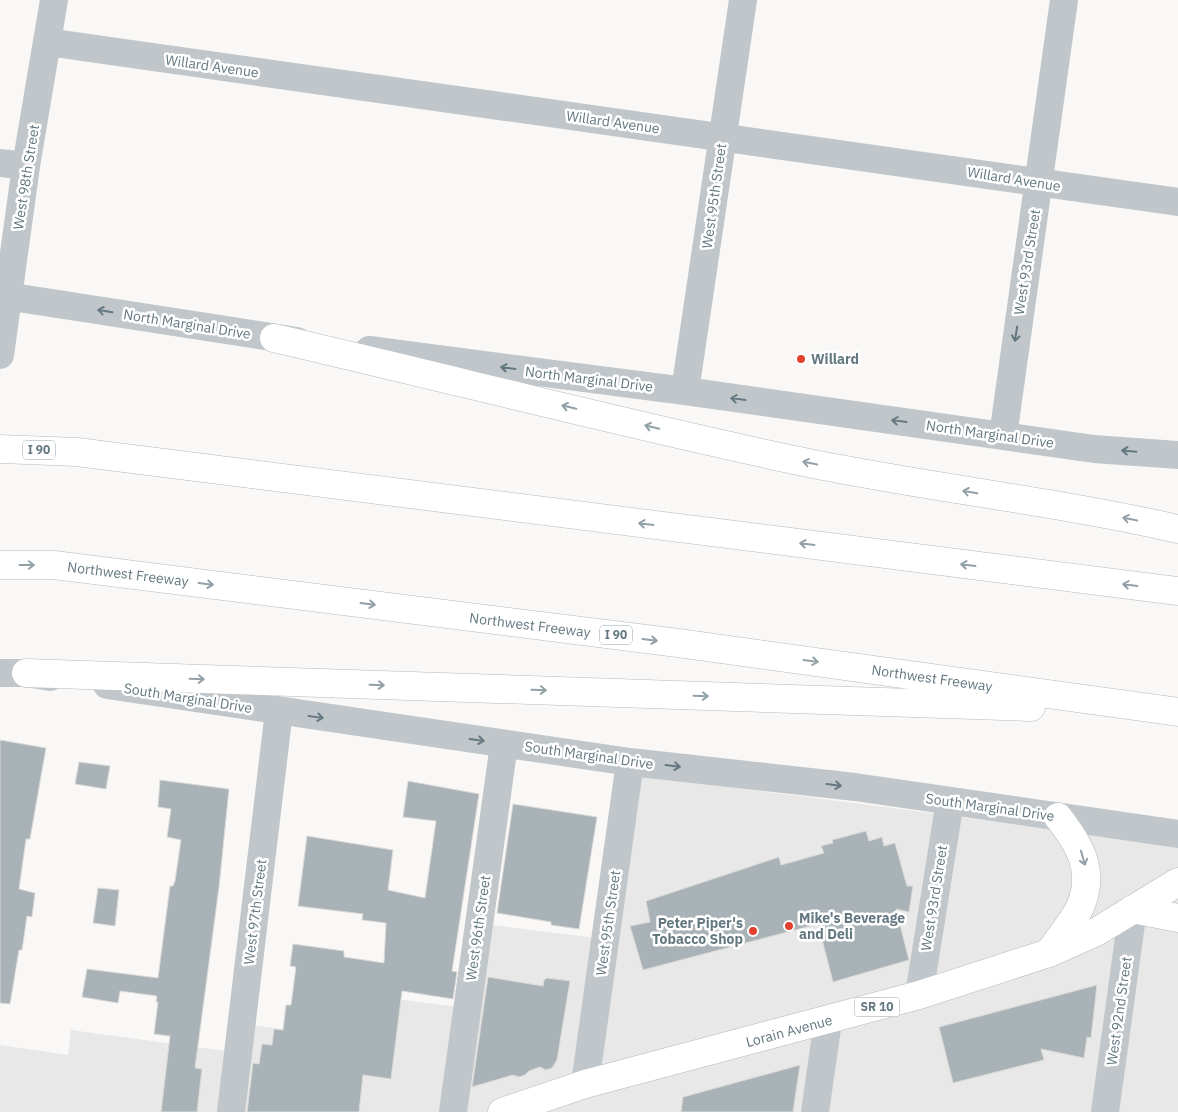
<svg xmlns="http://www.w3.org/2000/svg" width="1178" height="1112" font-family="'IBM Plex Sans',sans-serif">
  <rect width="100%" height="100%" fill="#f9f8f6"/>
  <path fill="#e7e8e7" d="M636 775 1178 845V1112H0V1045L68 1055 71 1030 247 1054 250 1025 328 1035 374 996 473 1009 485 924 611 940Z"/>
  <path fill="#a9b3b7" stroke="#dbdad8" d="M0 740 46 748 30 839H26L19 889 35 893 32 917 27 916 22 950H19L10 1004 0 1003Z
    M79 762 110 766 106 789 75 784Z
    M160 780 229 789 219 887 195 1068 202 1069 197 1112H161L170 1036 154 1034 158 1002H156L157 996 120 991 118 1003 82 997 87 969 158 978 170 886H173L175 881 181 840 167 837 171 809 158 807Z
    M408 781 479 794 452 971 457 972 453 999 402 991 391 1079 363 1075 359 1112H247L253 1063 259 1064 262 1044 272 1045 274 1029 283 1030 286 1005H291L296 967 290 966 293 944 344 951V957L384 963 386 923 362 920 363 914 298 906 307 836 393 850 388 890 425 898 436 821 403 817Z
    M513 804 597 817 579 929 551 925V922L497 913Z
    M866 831 869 841 882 837 884 846 895 843 907 886H913L909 912 896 909 909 960 833 982 818 924 643 970 630 926 650 922 646 901 779 857 781 865 824 853 821 846 833 843 832 840Z
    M98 888 119 890 115 926 93 923Z
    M488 977 543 986 544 980 547 978 570 981 557 1060 552 1068 546 1070 540 1067 529 1071 525 1075 519 1077 513 1075 472 1087Z
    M1097 985 1091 1038 1087 1037 1084 1058 1041 1049 1044 1060 953 1083 939 1027Z
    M800 1065 793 1112H681L683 1097Z"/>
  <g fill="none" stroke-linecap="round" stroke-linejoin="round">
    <defs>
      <path id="major" d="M1133 909 1178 918
        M1049 953C1057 941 1076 918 1081 905 1095 869 1079 844 1058 817
        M502 1112 585 1084 919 995 1049 953 1096 932 1178 882"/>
      <path id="highway" d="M274 338C447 378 620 423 794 460 921 487 1051 500 1178 529
        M0 449 77 452 1178 591
        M0 565H54L678 643 1178 712
        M26 673 1031 707"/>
    </defs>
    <use href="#major" stroke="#b4babd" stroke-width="29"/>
    <use href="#highway" stroke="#b3b9bc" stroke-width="29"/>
    <path stroke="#c0c6c9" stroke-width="28" d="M47 42 1178 202
      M0 163 26 166
      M0 295 297 341
      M369 350 685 391 1094 449 1178 455
      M0 355 26 166 54 0
      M685 391 743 0
      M1003 436 1064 0
      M0 673H26L50 677
      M107 685 630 762 855 787 1178 834
      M919 995 950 801
      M585 1084 630 762
      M231 1112 279 711
      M453 1112 504 744
      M815 1112 828 1021
      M1105 1112 1133 909"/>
    <use href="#major" stroke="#fff" stroke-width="28"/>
    <use href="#highway" stroke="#fff" stroke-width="28"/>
  </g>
  <defs><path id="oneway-shaft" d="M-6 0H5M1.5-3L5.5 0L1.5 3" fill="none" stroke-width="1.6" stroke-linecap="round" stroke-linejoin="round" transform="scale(1.25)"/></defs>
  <g stroke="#647881">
    <use href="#oneway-shaft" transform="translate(105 311) rotate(-171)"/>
    <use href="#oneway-shaft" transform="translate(1016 334) rotate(99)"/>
    <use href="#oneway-shaft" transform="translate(508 368) rotate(-173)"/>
    <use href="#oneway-shaft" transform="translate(738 399) rotate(-172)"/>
    <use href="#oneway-shaft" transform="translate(899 421) rotate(-172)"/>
    <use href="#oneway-shaft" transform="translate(1129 451) rotate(-175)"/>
    <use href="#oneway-shaft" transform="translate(316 717) rotate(8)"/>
    <use href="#oneway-shaft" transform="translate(477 740) rotate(8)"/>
    <use href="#oneway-shaft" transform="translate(673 766) rotate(7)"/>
    <use href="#oneway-shaft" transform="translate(834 785) rotate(7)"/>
  </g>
  <g stroke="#92a0a7">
    <use href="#oneway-shaft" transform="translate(569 407) rotate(-167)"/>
    <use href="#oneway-shaft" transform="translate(652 427) rotate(-167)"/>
    <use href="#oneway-shaft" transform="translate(810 463) rotate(-169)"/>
    <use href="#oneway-shaft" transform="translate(970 492) rotate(-171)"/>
    <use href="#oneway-shaft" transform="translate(1130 519) rotate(-169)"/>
    <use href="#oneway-shaft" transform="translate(646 524) rotate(-173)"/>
    <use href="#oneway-shaft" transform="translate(807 544) rotate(-173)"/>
    <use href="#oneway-shaft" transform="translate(27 565)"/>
    <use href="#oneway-shaft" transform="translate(968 565) rotate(-173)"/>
    <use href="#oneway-shaft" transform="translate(206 584) rotate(7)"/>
    <use href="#oneway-shaft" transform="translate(1130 585) rotate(-173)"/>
    <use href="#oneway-shaft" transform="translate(368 604) rotate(7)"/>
    <use href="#oneway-shaft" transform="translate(650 640) rotate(7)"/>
    <use href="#oneway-shaft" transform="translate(811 661) rotate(8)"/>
    <use href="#oneway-shaft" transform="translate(197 679) rotate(2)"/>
    <use href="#oneway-shaft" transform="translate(377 685) rotate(2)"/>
    <use href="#oneway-shaft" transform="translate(539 690) rotate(2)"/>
    <use href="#oneway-shaft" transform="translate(701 696) rotate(2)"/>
    <use href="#oneway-shaft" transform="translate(1083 858) rotate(74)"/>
  </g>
  <g fill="#e1412e" stroke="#fff" stroke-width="2">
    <circle cx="801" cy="359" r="5"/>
    <circle cx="789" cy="926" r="5"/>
    <circle cx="753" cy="931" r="5"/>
  </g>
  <g text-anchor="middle" stroke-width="5" stroke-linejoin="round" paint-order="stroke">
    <g fill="#fff" stroke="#92a0a7" stroke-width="1">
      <rect x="23" y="440.5" width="32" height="19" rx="4"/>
      <rect x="600" y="625.5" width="32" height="19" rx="4"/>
      <rect x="854.5" y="997.5" width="45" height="19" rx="4"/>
    </g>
    <g font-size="12" font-weight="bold" fill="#647881">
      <text x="39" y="454">I 90</text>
      <text x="616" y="639">I 90</text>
      <text x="877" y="1011">SR 10</text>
    </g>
    <g font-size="14" fill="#647881" stroke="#fff">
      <text transform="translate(212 66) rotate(8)" y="5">Willard Avenue</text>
      <text transform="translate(613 122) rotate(8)" y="5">Willard Avenue</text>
      <text transform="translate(26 177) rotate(-81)" y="5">West 98th Street</text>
      <text transform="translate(1014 179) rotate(9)" y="5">Willard Avenue</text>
      <text transform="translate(714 196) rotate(-82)" y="5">West 95th Street</text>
      <text transform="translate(1027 262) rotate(-81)" y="5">West 93rd Street</text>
      <text transform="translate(187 324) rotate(9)" y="5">North Marginal Drive</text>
      <text transform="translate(589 379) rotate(7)" y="5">North Marginal Drive</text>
      <text transform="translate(990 434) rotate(8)" y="5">North Marginal Drive</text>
      <text transform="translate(128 574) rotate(7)" y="5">Northwest Freeway</text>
      <text transform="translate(530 625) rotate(7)" y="5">Northwest Freeway</text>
      <text transform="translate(932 678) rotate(8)" y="5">Northwest Freeway</text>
      <text transform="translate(188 698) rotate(9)" y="5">South Marginal Drive</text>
      <text transform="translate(589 755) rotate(8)" y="5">South Marginal Drive</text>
      <text transform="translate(990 807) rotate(8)" y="5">South Marginal Drive</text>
      <text transform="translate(934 898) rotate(-81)" y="5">West 93rd Street</text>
      <text transform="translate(255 912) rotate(-83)" y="5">West 97th Street</text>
      <text transform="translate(608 923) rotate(-82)" y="5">West 95th Street</text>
      <text transform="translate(478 928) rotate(-82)" y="5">West 96th Street</text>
      <text transform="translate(1119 1011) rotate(-82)" y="5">West 92nd Street</text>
      <text transform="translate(789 1031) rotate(-15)" y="5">Lorain Avenue</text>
    </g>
    <g font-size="14" font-weight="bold" fill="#647881" stroke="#fff" text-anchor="start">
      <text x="811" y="364">Willard</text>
      <text x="799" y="923">Mike's Beverage<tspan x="799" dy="16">and Deli</tspan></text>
      <text x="743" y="928" text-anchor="end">Peter Piper's<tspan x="743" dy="16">Tobacco Shop</tspan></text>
    </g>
  </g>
</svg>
